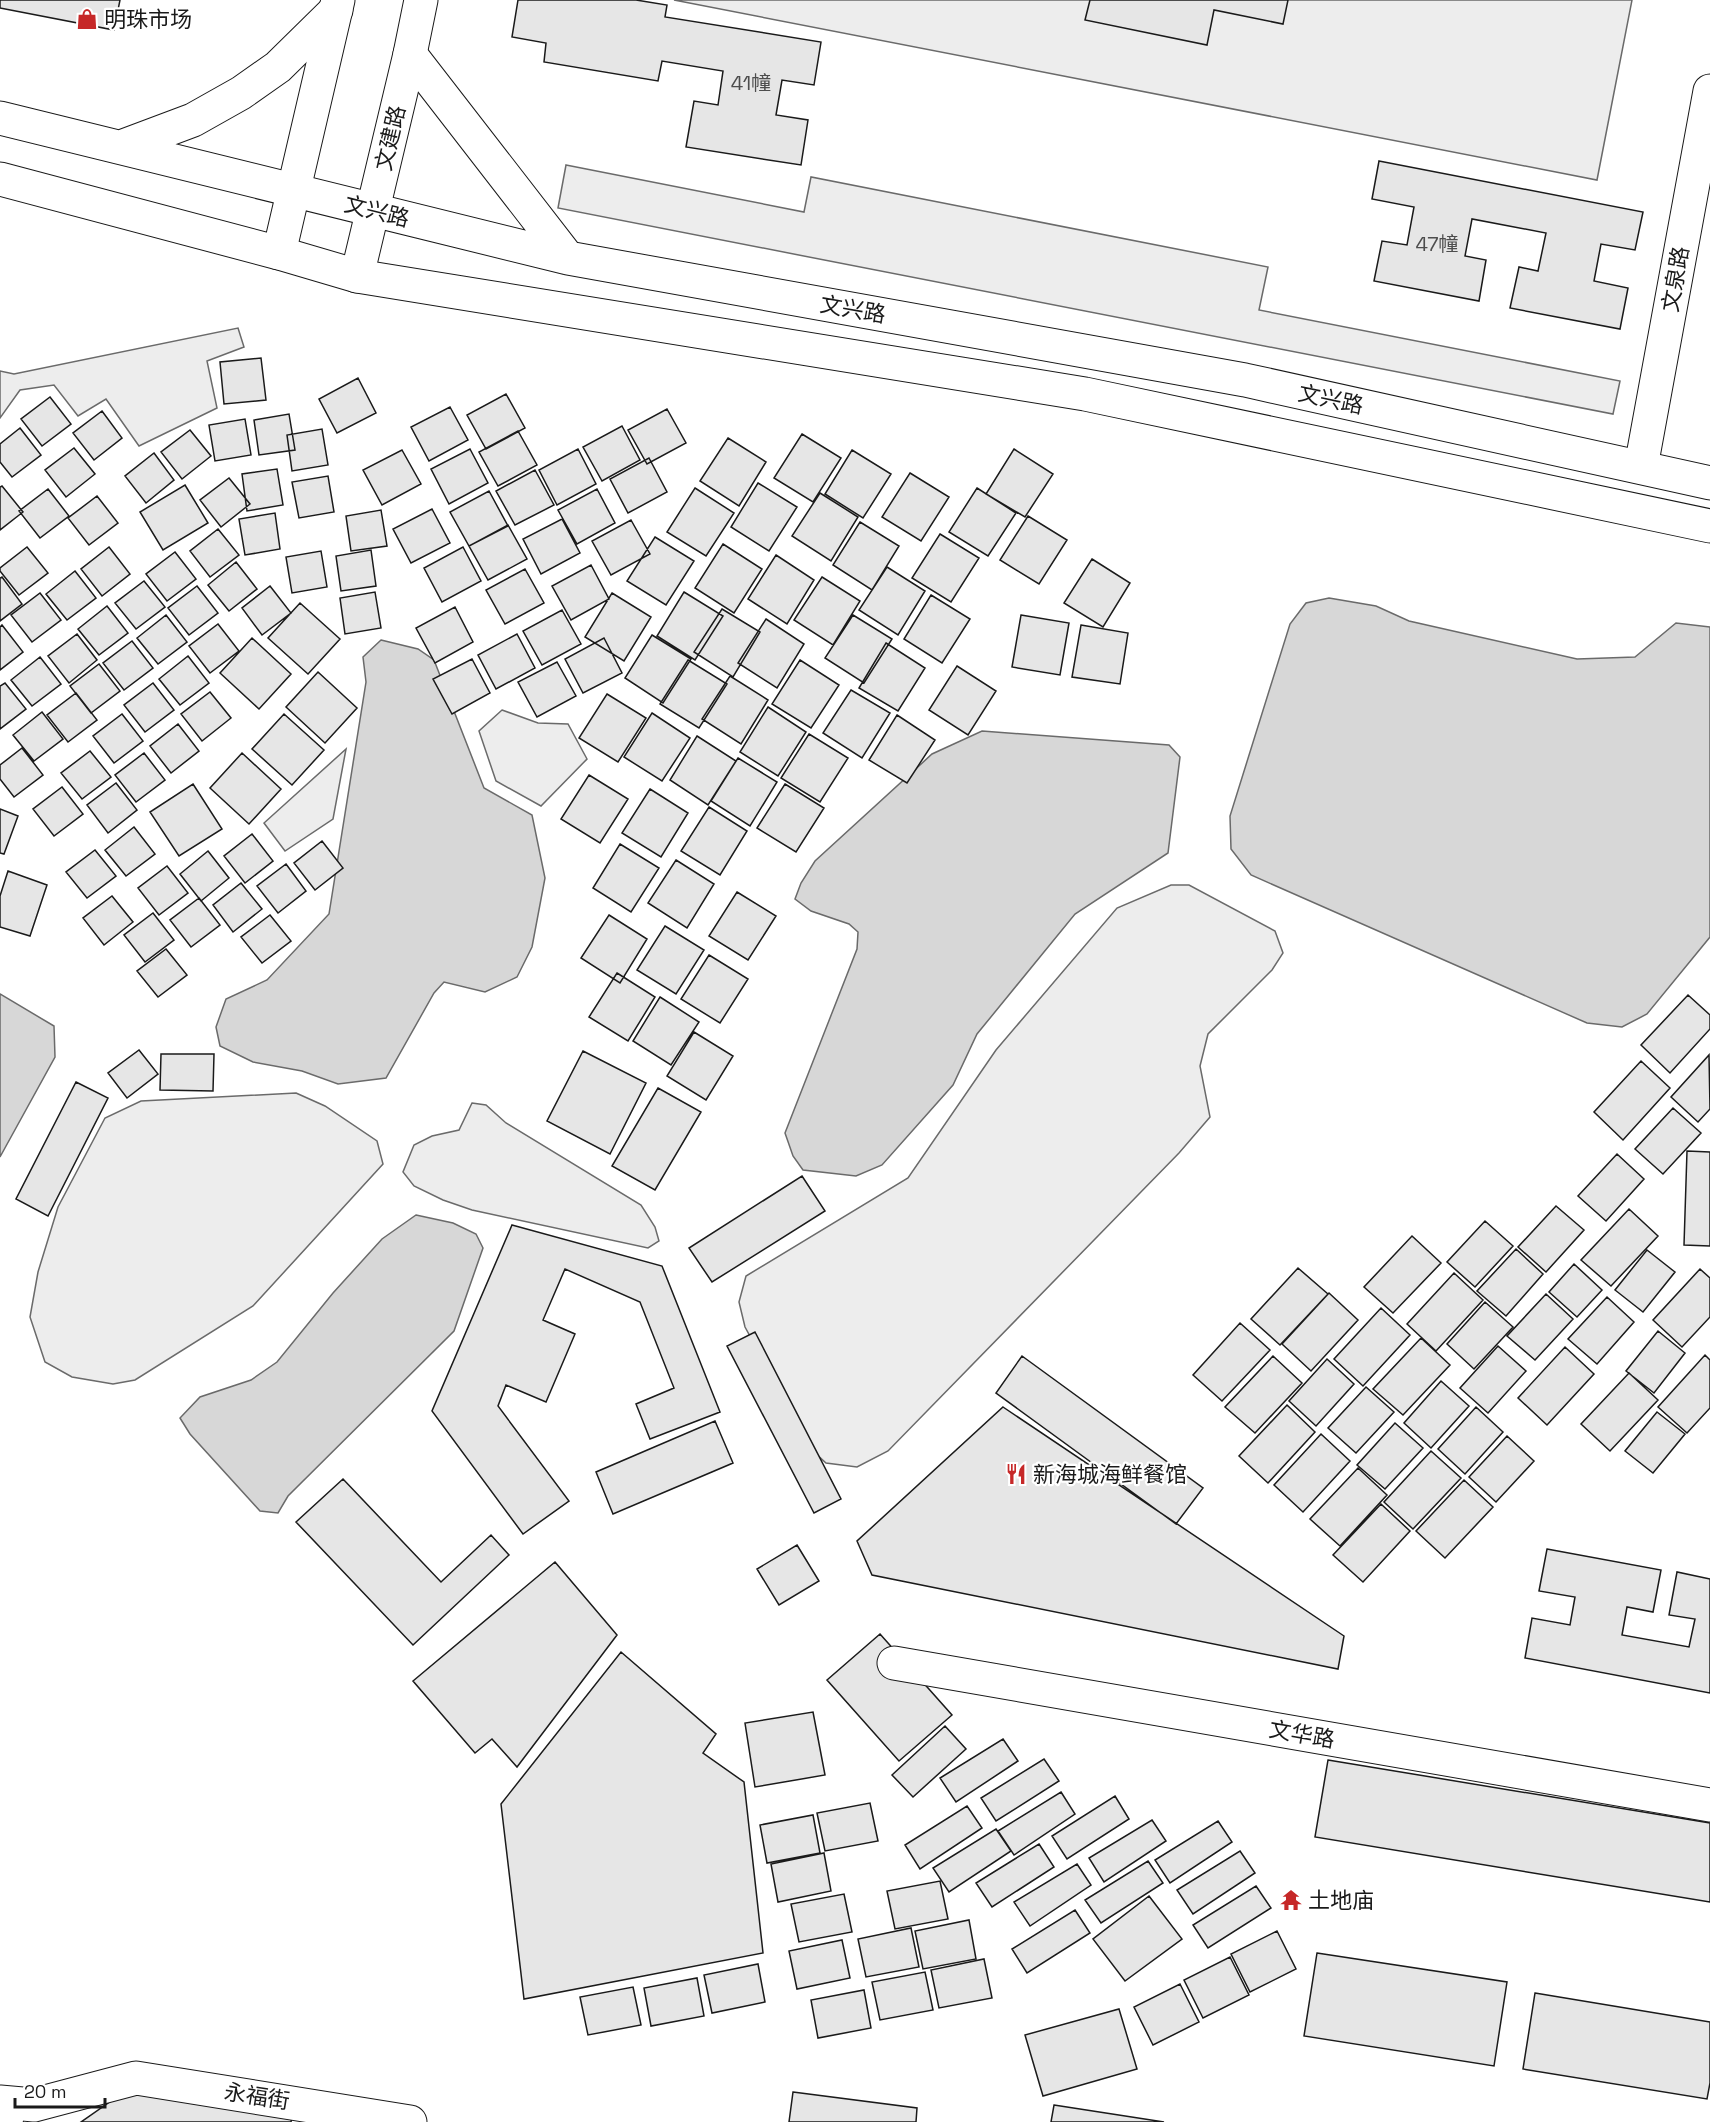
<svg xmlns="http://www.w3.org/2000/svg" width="1710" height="2122" font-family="'Space Grotesk','Noto Sans SC',sans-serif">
  <rect width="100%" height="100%" fill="#fff"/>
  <path fill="#ededed" stroke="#6a6a6a" stroke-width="1.5" d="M674 0H1632L1597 180Z
    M566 165 804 212 811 177 1268 267 1259 310 1620 381 1613 414 558 208Z
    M238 328 244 347 207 361 217 408 139 446 106 399 78 416 54 385 20 390 0 418V371L14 374Z
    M502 710 538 723 568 724 587 759 541 806 496 781 479 731Z
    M346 749 333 819 285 851 264 823Z
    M1171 885H1189L1275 931 1283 953 1272 970 1208 1034 1200 1066 1210 1117 1179 1153 888 1451 857 1467 826 1463 813 1451 745 1327 739 1302 746 1276 908 1178 996 1050 1117 908Z
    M296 1093 325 1106 377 1141 383 1164 253 1306 135 1380 113 1384 72 1377 45 1362 30 1317 38 1272 58 1207 105 1118 141 1101Z
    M472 1103 486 1105 506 1123 641 1205 655 1227 659 1241 648 1248 472 1210 443 1200 414 1186 403 1172 414 1145 432 1136 459 1130Z"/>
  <path fill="#d7d7d7" stroke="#6a6a6a" stroke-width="1.5" d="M1329 598 1376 606 1409 621 1577 659 1635 657 1676 623 1710 627V937L1647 1014 1622 1027 1587 1023 1251 875 1231 849 1230 816 1290 624 1306 603Z
    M381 640 418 649 434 660 484 788 532 815 545 878 532 947 517 977 485 992 444 982 434 993 386 1078 338 1084 302 1071 253 1062 220 1046 216 1027 226 999 267 980 329 914 366 682 363 657Z
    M982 731 1169 745 1180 757 1168 853 1075 914 977 1034 953 1085 882 1165 856 1176 803 1170 793 1156 785 1133 857 949 858 932 849 924 811 911 795 899 801 883 815 861 932 754Z
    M0 994 54 1026 55 1057 0 1157Z
    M416 1215 453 1223 476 1234 483 1248 454 1331 288 1496 278 1513 260 1511 190 1434 180 1418 200 1397 251 1380 277 1362 333 1293 382 1239Z"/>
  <path fill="#e6e6e6" stroke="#1a1a1a" stroke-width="1.5" d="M0 0H120L114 30 0 8Z
    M518 0H636L667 5 665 17 821 42 814 85 782 80 776 115 808 120 801 165 686 147 694 101 718 105 723 71 662 61 658 81 544 62 546 43 512 37Z
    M1090 0H1288L1283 24 1214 10 1207 45 1085 20Z
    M1379 161 1643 212 1635 250 1601 244 1594 281 1628 288 1620 329 1510 308 1519 267 1538 271 1546 233 1472 219 1465 256 1486 260 1479 301 1374 281 1382 241 1407 245 1414 207 1372 199Z
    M261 358 266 400 224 404 220 362Z
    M358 378 376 413 337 433 319 399Z
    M506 394 525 428 486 449 467 415Z
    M50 397 71 424 42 446 21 419Z
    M450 407 468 440 429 461 411 427Z
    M667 409 686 443 647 464 628 430Z
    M102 411 122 438 94 460 73 433Z
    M289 414 295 450 259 455 254 420Z
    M245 419 251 455 215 461 209 425Z
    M622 426 640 460 602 481 583 447Z
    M20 428 41 455 12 477 0 462V444Z
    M322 429 328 465 292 471 287 435Z
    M190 430 211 456 182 479 161 452Z
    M518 431 537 465 498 486 479 452Z
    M802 434 841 458 813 502 774 478Z
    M728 438 766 462 739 506 700 481Z
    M74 448 95 474 66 497 45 470Z
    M470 449 488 483 449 504 431 469Z
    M578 449 596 484 557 505 539 470Z
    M1014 449 1053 474 1025 517 986 494Z
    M402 450 421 484 382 505 363 470Z
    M852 450 891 474 863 518 825 494Z
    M154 453 174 480 146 503 125 476Z
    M649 458 667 492 628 513 610 479Z
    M277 469 283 505 247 511 242 474Z
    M535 470 554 505 515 525 496 491Z
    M910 473 949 497 921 541 882 517Z
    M328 476 334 512 299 518 292 482Z
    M229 478 250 504 221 527 200 500Z
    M758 483 797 507 769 551 731 527Z
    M185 485 208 523 163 550 140 512Z
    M2 486 23 512 0 530V487Z
    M695 488 734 513 706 556 667 532Z
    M977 488 1016 513 988 556 949 532Z
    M48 489 69 516 40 538 19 511Z
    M597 489 615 523 577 544 558 510Z
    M489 491 508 526 469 546 450 512Z
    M820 493 858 517 831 561 792 536Z
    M97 496 118 523 89 545 68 518Z
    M432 509 450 543 411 563 393 529Z
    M381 510 387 546 351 551 346 516Z
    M275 513 280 549 245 555 239 519Z
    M1028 516 1067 540 1039 584 1000 560Z
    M562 519 580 553 541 574 523 539Z
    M631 520 650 554 611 575 592 541Z
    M860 522 899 546 872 590 833 565Z
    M508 525 527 559 488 580 469 546Z
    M218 529 239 555 210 577 190 551Z
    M940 534 979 558 951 602 912 578Z
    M655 537 694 561 666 605 627 581Z
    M723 544 762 569 734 613 695 588Z
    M27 547 48 573 19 595 0 571V568Z
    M109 547 130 574 102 596 81 569Z
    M463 547 481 581 442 602 424 568Z
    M371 550 376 586 341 591 336 556Z
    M321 551 327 587 292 593 286 557Z
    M175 552 196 579 167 601 146 574Z
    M776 555 814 580 787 624 748 599Z
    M1092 559 1130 583 1103 627 1064 603Z
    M236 562 257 589 229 611 208 585Z
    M591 565 609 599 571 620 552 586Z
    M887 567 925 591 898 635 859 610Z
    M525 569 544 603 505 624 486 590Z
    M75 571 96 598 67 620 46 594Z
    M2 577 22 604 0 621V578Z
    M822 577 860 601 833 645 794 620Z
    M144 581 165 607 136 629 115 603Z
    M197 586 218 613 189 635 168 608Z
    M270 586 291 613 262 635 242 608Z
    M375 592 381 628 345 634 340 598Z
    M684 592 723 616 695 660 657 636Z
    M40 593 61 620 32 642 11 615Z
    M612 593 651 617 624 661 585 637Z
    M931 595 970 619 942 663 904 639Z
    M300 603 340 639 308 674 268 638Z
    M107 606 128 633 99 655 78 629Z
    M455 607 473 642 435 663 416 628Z
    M722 609 760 632 733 677 694 652Z
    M562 610 581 644 542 665 523 631Z
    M166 615 187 642 158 664 137 638Z
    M853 615 892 639 864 683 825 658Z
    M1021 615 1069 623 1060 675 1012 667Z
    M766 619 804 644 777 688 738 663Z
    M218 624 239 651 210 673 189 646Z
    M2 625 23 652 0 670V627Z
    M1081 625 1128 633 1120 684 1072 677Z
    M77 634 97 660 69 683 48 656Z
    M517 634 535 668 496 689 478 655Z
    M652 635 691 659 663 703 625 678Z
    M252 638 291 674 259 709 220 673Z
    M604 638 622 673 583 693 565 659Z
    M132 641 153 668 124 690 103 663Z
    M886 643 925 668 898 711 859 688Z
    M188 656 209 683 180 705 159 679Z
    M40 657 61 684 32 706 11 680Z
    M472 659 490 693 452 714 433 679Z
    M688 660 727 684 699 728 660 704Z
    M800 660 839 685 811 728 772 704Z
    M557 662 576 696 537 717 518 682Z
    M99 664 120 691 91 713 70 686Z
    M957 666 996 691 968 735 929 710Z
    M318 672 357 708 325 743 286 707Z
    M730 676 768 700 741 744 702 719Z
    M5 683 26 709 0 729V686Z
    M153 683 174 710 145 732 124 705Z
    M851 690 890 713 862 758 823 733Z
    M210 692 231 718 202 741 181 714Z
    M76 693 97 720 68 742 47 715Z
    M607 694 646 718 618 762 579 738Z
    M768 707 806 732 778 776 740 752Z
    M42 712 63 739 34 761 13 735Z
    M652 713 690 738 662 781 624 757Z
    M122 714 143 741 114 763 93 736Z
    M284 714 324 750 292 785 252 749Z
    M897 715 935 740 907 783 869 760Z
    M178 724 199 751 171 773 150 746Z
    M809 734 848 758 820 802 781 778Z
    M697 736 736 761 708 805 670 780Z
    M22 748 43 775 14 797 0 779V765Z
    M90 751 111 777 82 799 61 773Z
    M144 753 165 780 136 802 115 775Z
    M242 753 281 789 249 824 210 788Z
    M738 758 777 782 750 826 711 801Z
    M589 775 628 799 600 843 561 819Z
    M116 783 137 810 108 833 87 805Z
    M193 784 222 829 179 856 150 812Z
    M785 784 824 808 796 852 757 828Z
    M62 787 83 814 54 836 33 809Z
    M650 789 688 813 661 857 622 833Z
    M709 807 747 831 720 875 681 851Z
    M0 809 18 816 4 854 0 853Z
    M134 827 155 854 126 876 105 850Z
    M252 834 273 861 245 883 224 856Z
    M322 841 343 868 315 890 294 863Z
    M620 844 659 868 631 912 593 888Z
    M95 850 116 876 87 898 66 872Z
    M208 851 229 878 201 901 180 874Z
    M676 860 714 884 687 928 648 903Z
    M286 864 306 891 278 913 257 886Z
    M167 866 188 893 159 915 138 888Z
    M8 871 47 885 30 936 0 927V896Z
    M241 883 262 909 233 932 213 905Z
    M737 892 776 916 748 960 709 936Z
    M112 896 133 922 104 945 83 918Z
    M199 898 220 925 191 947 170 920Z
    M153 913 174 940 145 962 124 935Z
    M270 915 291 941 262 963 241 937Z
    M609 915 647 939 620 983 581 958Z
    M665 926 704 950 676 994 637 970Z
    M166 949 187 975 158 997 137 971Z
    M709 955 748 979 720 1023 681 999Z
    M617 973 655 997 628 1041 589 1017Z
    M1688 995 1710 1015V1029L1670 1073 1641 1045Z
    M660 997 699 1022 671 1065 633 1041Z
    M694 1032 733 1056 706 1100 667 1076Z
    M139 1050 158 1074 127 1098 108 1073Z
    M583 1051 646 1083 610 1154 547 1121Z
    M161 1054H214L213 1091 160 1090Z
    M1709 1055 1710 1109 1698 1122 1671 1097Z
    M1641 1061 1670 1088 1623 1140 1594 1112Z
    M76 1082 108 1098 48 1216 16 1199Z
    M658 1088 701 1112 655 1190 612 1166Z
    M1673 1108 1701 1133 1663 1174 1635 1149Z
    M1687 1151 1710 1152V1246L1684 1245Z
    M1617 1154 1644 1179 1606 1221 1578 1196Z
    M802 1176 825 1211 712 1282 689 1248Z
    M1556 1206 1584 1230 1546 1272 1518 1247Z
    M1629 1209 1658 1236 1611 1286 1581 1260Z
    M1485 1221 1513 1246 1475 1287 1447 1262Z
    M512 1225 662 1266 720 1412 650 1439 636 1404 674 1388 640 1302 565 1269 543 1320 575 1334 546 1402 506 1385 498 1406 569 1501 523 1534 432 1411Z
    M1412 1236 1441 1263 1393 1313 1364 1287Z
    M1516 1249 1543 1274 1506 1316 1477 1291Z
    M1647 1250 1675 1272 1643 1312 1615 1290Z
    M1574 1264 1602 1290 1577 1317 1549 1292Z
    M1298 1268 1328 1294 1280 1345 1251 1319Z
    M1700 1269 1710 1278V1317L1682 1347 1653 1320Z
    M1454 1273 1483 1300 1436 1351 1407 1324Z
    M1329 1293 1358 1320 1311 1371 1282 1344Z
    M1546 1294 1573 1319 1535 1360 1507 1336Z
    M1607 1297 1634 1322 1597 1364 1568 1339Z
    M1485 1302 1513 1327 1474 1369 1447 1344Z
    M1381 1308 1410 1335 1363 1386 1334 1359Z
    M1240 1323 1270 1350 1222 1401 1193 1375Z
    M1658 1331 1685 1353 1654 1393 1626 1371Z
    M755 1332 841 1499 814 1513 727 1346Z
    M1421 1338 1450 1365 1403 1415 1373 1389Z
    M1498 1346 1526 1371 1488 1413 1460 1388Z
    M1565 1347 1594 1374 1547 1425 1518 1398Z
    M1705 1355 1710 1360V1408L1687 1433 1658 1407Z
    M1022 1356 1203 1488 1176 1524 996 1393Z
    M1273 1356 1302 1383 1255 1433 1225 1407Z
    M1327 1359 1354 1384 1316 1426 1289 1401Z
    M1629 1373 1658 1400 1610 1451 1581 1424Z
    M1441 1381 1469 1406 1431 1448 1404 1423Z
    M1366 1387 1394 1412 1356 1453 1328 1428Z
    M1287 1405 1315 1432 1268 1483 1239 1456Z
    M1003 1407 1344 1636 1338 1669 872 1575 857 1541Z
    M1476 1407 1503 1432 1465 1474 1438 1449Z
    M1657 1412 1685 1434 1653 1473 1625 1451Z
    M715 1421 733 1463 613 1514 596 1472Z
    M1395 1423 1423 1448 1385 1489 1357 1465Z
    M1321 1434 1350 1461 1303 1512 1274 1485Z
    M1507 1436 1534 1461 1496 1502 1469 1477Z
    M1431 1451 1461 1478 1413 1529 1384 1502Z
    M1358 1468 1387 1495 1340 1546 1310 1519Z
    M343 1479 441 1582 491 1535 509 1555 413 1645 296 1522Z
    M1464 1480 1493 1507 1445 1558 1416 1531Z
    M1381 1504 1410 1531 1363 1582 1333 1555Z
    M797 1545 819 1581 779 1605 757 1569Z
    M1547 1549 1661 1570 1653 1612 1627 1607 1622 1635 1689 1647 1695 1619 1669 1615 1677 1572 1710 1579V1693L1525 1658 1532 1618 1570 1625 1575 1597 1539 1591Z
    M555 1562 617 1635 517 1767 492 1739 475 1753 413 1681Z
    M880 1634 952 1715 899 1761 827 1680Z
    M621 1652 716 1734 703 1753 744 1782 763 1953 524 1999 501 1804Z
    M813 1712 825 1775 755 1787 745 1723Z
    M945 1726 966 1749 913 1797 892 1775Z
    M1003 1739 1018 1761 956 1802 940 1778Z
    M1044 1759 1059 1781 996 1821 981 1798Z
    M1328 1760 1710 1823V1902L1315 1837Z
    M1061 1792 1075 1814 1014 1855 998 1831Z
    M1115 1796 1129 1819 1067 1859 1052 1836Z
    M870 1803 878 1841 825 1851 817 1813Z
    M967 1806 982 1828 920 1869 905 1845Z
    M813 1815 820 1853 767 1863 760 1825Z
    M1152 1820 1166 1841 1104 1882 1089 1858Z
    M1218 1821 1232 1842 1170 1883 1155 1860Z
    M996 1829 1011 1851 949 1892 933 1868Z
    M1039 1844 1054 1867 992 1907 976 1883Z
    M1240 1851 1255 1873 1193 1914 1177 1890Z
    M824 1853 831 1891 778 1902 771 1864Z
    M1148 1861 1163 1883 1101 1923 1085 1900Z
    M1077 1864 1091 1885 1030 1926 1014 1902Z
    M940 1881 948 1919 895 1929 887 1891Z
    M1256 1886 1271 1908 1208 1948 1193 1925Z
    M844 1894 852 1932 799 1942 791 1904Z
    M1149 1896 1182 1939 1125 1981 1093 1939Z
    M1075 1910 1090 1933 1027 1973 1012 1949Z
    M969 1920 976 1959 923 1969 915 1931Z
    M911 1928 919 1967 866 1977 858 1939Z
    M1277 1931 1296 1969 1250 1992 1231 1954Z
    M842 1940 850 1978 797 1989 789 1951Z
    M1317 1953 1507 1982 1494 2066 1304 2036Z
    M1230 1957 1249 1995 1203 2018 1184 1980Z
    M984 1959 992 1998 939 2008 931 1970Z
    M758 1964 765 2002 712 2013 704 1975Z
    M925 1972 933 2010 880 2020 872 1982Z
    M697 1978 704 2016 651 2026 644 1988Z
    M1180 1984 1199 2022 1153 2045 1134 2007Z
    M633 1987 641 2025 588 2035 580 1997Z
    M864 1990 871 2028 818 2038 811 2000Z
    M1535 1993 1710 2022V2083L1707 2099 1523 2069Z
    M1119 2009 1137 2069 1043 2096 1025 2035Z
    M134 2085 292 2117 291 2122H81Z
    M793 2092 917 2108 916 2122H789Z
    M1054 2105 1164 2122H1051Z"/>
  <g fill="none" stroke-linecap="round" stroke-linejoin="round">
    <defs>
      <path id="minor" d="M410 54 568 258
        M0 118 568 258 1245 380 1710 483
        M121 147 193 120 241 93 278 67 336 10
        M0 179 279 253 357 276 1085 394 1710 526
        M1641 467 1710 91
        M894 1663 1710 1805
        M0 2102 34 2105 136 2078 410 2122"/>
      <path id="major" d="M279 253 338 0
        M357 276 410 54 421 0
        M6 2122 9 2104"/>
    </defs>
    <use href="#minor" stroke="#1a1a1a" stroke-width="35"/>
    <use href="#major" stroke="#1a1a1a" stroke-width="35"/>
    <use href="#minor" stroke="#fff" stroke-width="33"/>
    <use href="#major" stroke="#fff" stroke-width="33"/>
  </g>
  <defs>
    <symbol id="shop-bare" viewBox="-9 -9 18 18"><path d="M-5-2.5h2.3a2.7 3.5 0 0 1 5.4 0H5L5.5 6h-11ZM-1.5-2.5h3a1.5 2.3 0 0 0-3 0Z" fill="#c62828" stroke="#fff" stroke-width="2.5" paint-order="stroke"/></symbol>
    <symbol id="restaurant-bare" viewBox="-9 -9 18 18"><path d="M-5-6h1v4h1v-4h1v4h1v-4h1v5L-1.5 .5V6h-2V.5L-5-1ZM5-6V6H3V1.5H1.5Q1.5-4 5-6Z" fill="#c62828" stroke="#fff" stroke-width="2.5" paint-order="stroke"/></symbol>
    <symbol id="temple-bare" viewBox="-9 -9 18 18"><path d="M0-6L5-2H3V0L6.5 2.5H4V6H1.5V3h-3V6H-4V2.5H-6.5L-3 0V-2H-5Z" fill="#c62828" stroke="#fff" stroke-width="2.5" paint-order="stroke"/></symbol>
  </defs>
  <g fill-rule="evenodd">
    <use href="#shop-bare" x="72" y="4" width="30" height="30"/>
    <use href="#restaurant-bare" x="1001" y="1459" width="30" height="30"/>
    <use href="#temple-bare" x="1276" y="1885" width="30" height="30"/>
  </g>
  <g text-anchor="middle" stroke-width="4.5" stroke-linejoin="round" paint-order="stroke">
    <g font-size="20" fill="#4d4d4d">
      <text x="751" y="90">41幢</text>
      <text x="1437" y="251">47幢</text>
    </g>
    <g font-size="22" fill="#1a1a1a" stroke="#fff" text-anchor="start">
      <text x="104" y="27">明珠市场</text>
      <text x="1033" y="1482">新海城海鲜餐馆</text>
      <text x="1308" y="1908">土地庙</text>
    </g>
    <g font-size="22" fill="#1a1a1a" stroke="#fff">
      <text transform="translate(390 138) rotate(-77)" y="8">文建路</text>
      <text transform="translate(377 211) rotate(14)" y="8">文兴路</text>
      <text transform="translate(1675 279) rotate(-80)" y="8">文泉路</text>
      <text transform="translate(853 309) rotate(10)" y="8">文兴路</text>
      <text transform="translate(1331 399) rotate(12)" y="8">文兴路</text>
      <text transform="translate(1302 1734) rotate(10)" y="8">文华路</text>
      <text transform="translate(257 2096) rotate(9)" y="8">永福街</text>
    </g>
  </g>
  <path d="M15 2098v9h90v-9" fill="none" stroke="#1a1a1a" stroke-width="3"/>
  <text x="24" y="2098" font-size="18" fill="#1a1a1a" stroke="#ffffff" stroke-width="4.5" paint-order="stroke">20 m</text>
</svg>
